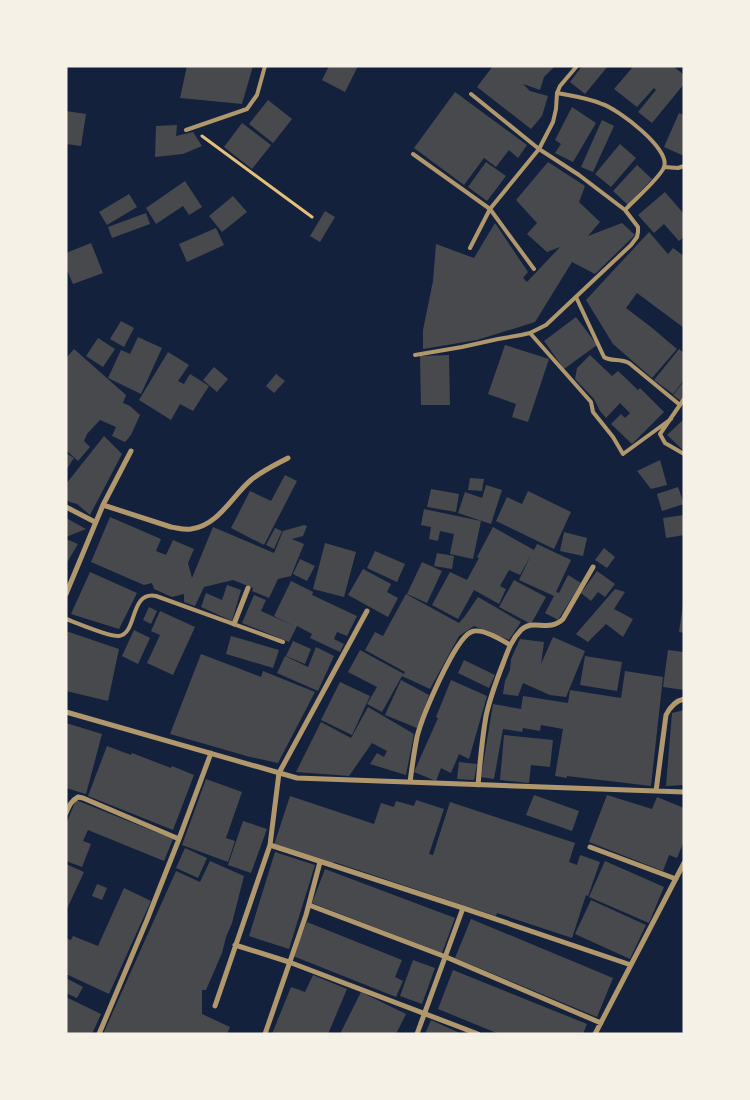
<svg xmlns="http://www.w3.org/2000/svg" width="750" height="1100" font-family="'Zilla Slab',serif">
  <rect width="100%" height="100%" fill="#14213d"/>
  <path fill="#48494c" d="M187 66H253L242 104 180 98Z
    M329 66H358L345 92 322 80Z
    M493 66H555L544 77 540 90 523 84 530 91 548 96 542 116 531 129 477 87Z
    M582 66H608L585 94 570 82Z
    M630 66H673L684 75V84L652 123 638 112 656 90 654 88 637 107 614 89 632 68Z
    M455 92 527 145 518 158 509 150 496 167 484 158 464 185 414 148Z
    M268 100 292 119 273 143 249 124Z
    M572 107 596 123 573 162 555 153 561 144 555 140Z
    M66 111 86 114 81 146 66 144Z
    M679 113 684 115V156L664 147Z
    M602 120 614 126 593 172 581 167Z
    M242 123 271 145 252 169 224 147Z
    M177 125 176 136 193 132 202 146 183 154 155 157 156 126Z
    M620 144 636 158 611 187 595 174Z
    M486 162 506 176 487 201 468 187Z
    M548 162 585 186 579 202 600 222 588 236 622 223 635 235 595 274 572 262 535 322 477 340 423 349V330L433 281 436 244 474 258 495 223 528 272 523 278 527 282 560 247 547 252 527 234 537 223 516 200Z
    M637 165 652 179 628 205 613 191Z
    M185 181 202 207 189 215 183 206 156 224 146 208Z
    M665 192 684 214V237L679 241 664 224 654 233 638 215Z
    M129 194 137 207 107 225 99 212Z
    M233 196 247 212 222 232 209 216Z
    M325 211 335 217 320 242 310 236Z
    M146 213 150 224 112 238 108 227Z
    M216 228 224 245 187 262 179 244Z
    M649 232 668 254 673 248 684 256V328L637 293 626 308 651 327 677 349 652 378 613 344 586 300Z
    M91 243 103 273 73 284 66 268V253Z
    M576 317 597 345 564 369 544 341Z
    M121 321 134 328 124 347 110 339Z
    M138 337 162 348 141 394 108 378 121 350 130 354Z
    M98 338 115 349 103 367 86 356Z
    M505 345 549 359 528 422 512 417 516 404 488 394Z
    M74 349 126 395 123 403 130 406 140 415 131 435 125 442 112 436 116 427 100 420 87 434 84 441 90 447 78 461 66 450V358Z
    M679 349 684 353V380L673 394 654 380Z
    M168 352 189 365 178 381 184 384 190 374 209 386 193 411 180 404 171 420 139 400Z
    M449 355 450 405H421L420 356Z
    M590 355 612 376 618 371 638 390 640 388 664 412 632 444 611 424 621 414 625 418 630 413 620 403 606 418 600 411 594 399 575 379 577 368Z
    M214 367 228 379 217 392 203 380Z
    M276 374 285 381 274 393 266 386Z
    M684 381V396L681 401 673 395Z
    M684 419V451L667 435Z
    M104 436 122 454 90 515 77 504 70 502 66 499V484Z
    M66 453 74 458 66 470Z
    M660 460 667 485 651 489 637 471Z
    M285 475 297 481 264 545 231 528 250 491 271 501Z
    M470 478 484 479 482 491 468 490Z
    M486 485 502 490 491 524 458 513 465 492 482 498Z
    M678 487 684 504 662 511 657 494Z
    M431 489 459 494 456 512 427 507Z
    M528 491 571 512 554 549 496 521 507 497 522 504Z
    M424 509 481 521 473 559 450 554 454 534 440 531 438 541 429 539 431 527 421 525Z
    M684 515V535L666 538 663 518Z
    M110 517 161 539 156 551 166 555 173 540 194 549 188 563 192 578 213 527 274 553 283 531 304 525 307 526 303 536 292 539 304 544 291 576 278 579 269 598 252 591 253 588 233 580 204 587 195 606 184 602V594L172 597 154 589 152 583 144 585 91 562Z
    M66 518 86 529 66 537Z
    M493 527 534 550 537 544 571 560 556 592 559 593 568 575 581 583 558 620 545 613 554 596 519 580 531 555 520 575 509 570 500 586 506 589 499 604 474 590 458 619 432 605 450 572 467 580 479 558 477 557Z
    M275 528 282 531 274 549 266 545Z
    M564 532 587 538 583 556 560 551Z
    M66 539 78 544 66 564Z
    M325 543 356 552 344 597 313 589Z
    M604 548 615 557 607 568 595 560Z
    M375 551 405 564 397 582 367 568Z
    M437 553 454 556 452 569 434 566Z
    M300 559 315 566 307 581 293 574Z
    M422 562 442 571 427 603 407 594Z
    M363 569 391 584 387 592 398 598 388 617 348 595Z
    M597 571 615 584 605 597 598 592 591 601 581 593Z
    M90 572 137 593 119 629 71 614Z
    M514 580 546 597 531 624 499 607Z
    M291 581 313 592 312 595 357 616 347 636 337 632 334 639 344 644 340 652 310 638 312 634 297 626 289 642 242 623 254 595 266 600 261 611 292 625 274 616Z
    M227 585 241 590 232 621 201 607 206 593 222 600Z
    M615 589 625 592 614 609 633 619 623 637 606 624 588 642 576 634Z
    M406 594 459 623 465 616 478 597 521 622 509 640 474 626 459 636 430 689 402 676 382 712 367 704 377 687 348 672 360 650 404 674 405 672 365 650 375 632 383 636Z
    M683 604H684V633L679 632Z
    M149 607 157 611 151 624 143 620Z
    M160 611 195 627 173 675 147 663 160 635 151 631Z
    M134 630 150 638 138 664 122 656Z
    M66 631 119 649 108 701 66 691Z
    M231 636 279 650 273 668 226 654Z
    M553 637 585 651 566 697 550 695 523 683 518 696 503 694 505 681 510 670 511 659 520 639 544 642 541 664Z
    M293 641 311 649 305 664 286 656Z
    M316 647 334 656 318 691 277 673 285 656 308 667Z
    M668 650 684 652V690L663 687Z
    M201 654 261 677 263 671 315 692 278 763 250 757 170 734Z
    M585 656 622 662 617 691 580 685Z
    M464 660 495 675 489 688 458 673Z
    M625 671 663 677 651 786 567 776V778L555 776 563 729 541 725 540 731 523 728 522 732 503 729 494 779 481 777 493 704 521 709 523 696 568 703 570 690 621 698Z
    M401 680 429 695 417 728 385 715Z
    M451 680 487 696 469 759 459 754 451 773 441 768 436 781 414 772 438 718 436 717Z
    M340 682 370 696 352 735 321 720Z
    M368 707 414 734 406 775 370 764 377 753 384 757 387 751 372 743 349 776 296 772 321 722 351 738Z
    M684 710V785L666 786 672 713Z
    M66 723 102 734 86 794 66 788Z
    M504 735 553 740 550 767 531 765 529 783 500 780Z
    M107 746 131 755 132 753 171 768 172 766 194 775 173 830 88 796Z
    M459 762 477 764 474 780 457 779Z
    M206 779 242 792 226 838 235 841 228 862 182 845Z
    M534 795 579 811 572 831 526 815Z
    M607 795 652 809 657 797 684 808V841L677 858 669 855 663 871 589 842Z
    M290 796 374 824 381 803 394 807 396 801 414 806 416 800 444 809 429 854 433 855 450 802 575 843 569 862 577 865 580 855 600 862 588 896 586 895 572 938 497 913 496 916 334 862 333 864 274 845Z
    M76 800 173 839 164 861 88 830 83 841 91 844 82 867 66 861V824Z
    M243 821 267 829 251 873 228 865Z
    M185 848 207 858 198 878 176 868Z
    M275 852 315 865 289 949 249 936Z
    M210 861 244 876 232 923 226 937 222 953 206 990H202V1014L230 1027 227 1034H103L176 871 200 882Z
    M605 861 664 887 649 923 589 897Z
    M66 864 84 872 66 911Z
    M325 869 455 918 442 953 312 903Z
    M97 884 107 888 102 900 92 896Z
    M124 888 151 901 109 994 66 974V938L71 940 73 936 98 946Z
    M591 900 646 925 630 959 575 934Z
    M471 919 613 978 597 1017 455 958Z
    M307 922 402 960 395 977 403 981 396 997 293 956Z
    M413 960 435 968 422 1004 400 996Z
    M453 970 587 1024 583 1034H499L438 1009Z
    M313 975 347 989 328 1034H272L291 987 305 992Z
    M66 978 83 987 77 998 66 993Z
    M361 992 406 1014 396 1034H340Z
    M66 997 101 1014 92 1034H66Z
    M431 1020 462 1034H425Z"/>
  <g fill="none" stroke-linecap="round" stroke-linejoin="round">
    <path stroke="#e5c07b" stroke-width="3" d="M202 136 312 217"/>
    <path stroke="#b1986c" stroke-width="4" d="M557 93C572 96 588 98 602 104 618 109 671 149 664 167 661 177 633 201 625 210
      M186 130 247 109 257 95 265 66
      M413 154 490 209 534 269
      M664 167 678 168 684 166
      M470 248 490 209 539 149 553 122 556 109 557 93 560 86 577 66
      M576 297 604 357C611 362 620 358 629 363L680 405
      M530 333 591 402 593 412 613 437 623 454 671 419
      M415 355 462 347 498 339 521 335 530 333 546 325 631 245 637 237 638 232V227L625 210 579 175 539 149 471 94
      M684 399 660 434 665 443 684 454
      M66 619C77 623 109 637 119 636 138 633 129 591 156 596L283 642"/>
    <path stroke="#b1986c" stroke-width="5" d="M103 505 171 527C178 528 184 530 191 529 218 526 232 496 251 480 262 471 275 465 288 458
      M66 507 95 522
      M66 594 103 505 131 451
      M367 611 279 773 270 845 463 908 631 965
      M234 624 248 588
      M66 712 297 778 684 792
      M410 782C412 767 414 752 417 737 422 717 454 640 471 632 481 627 502 640 510 645
      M478 785C480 762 482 739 486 716 490 697 497 679 504 661 508 650 512 639 521 630 533 618 549 633 563 619L593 567
      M656 791 666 715C670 707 675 701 684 699
      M66 813C69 806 71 801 78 797L83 798 179 839
      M590 847 676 879
      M309 905 446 957 601 1023
      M235 945 289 962 478 1034
      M215 1006 270 845
      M99 1034 147 920 179 839 211 753
      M265 1034 306 915 320 862
      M417 1034 463 908
      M595 1034 684 863"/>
  </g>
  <rect width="750" height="1100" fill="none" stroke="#f6f1e7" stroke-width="135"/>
</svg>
